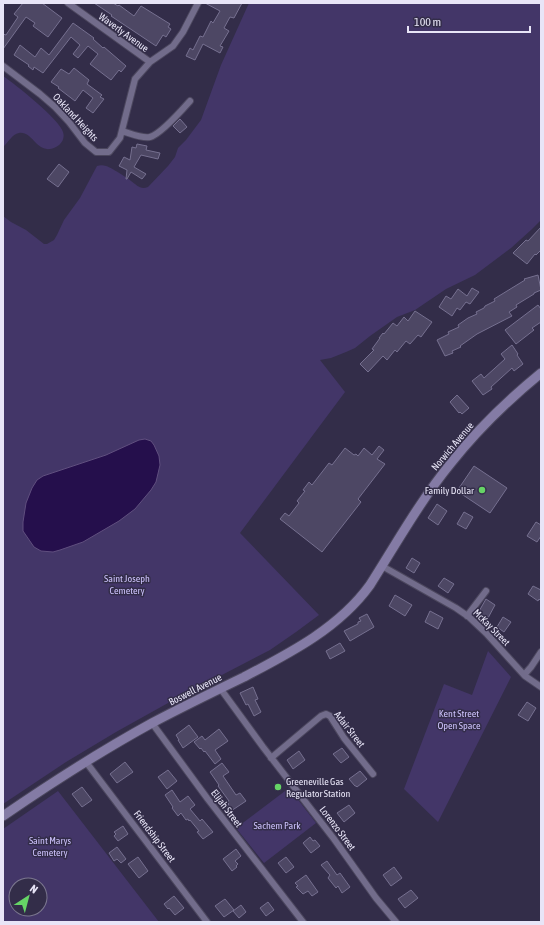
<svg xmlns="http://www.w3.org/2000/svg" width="544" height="925" font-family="'Asap Condensed',sans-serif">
  <rect width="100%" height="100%" fill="#332d49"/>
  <path fill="#433668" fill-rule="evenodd" d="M249 3H541V220L531 230 511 248 475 275 446 289 415 310 397 317 370 336 355 348 346 352 331 358 320 360 345 392 240 533 319 615 296 632 270 650 168 703 116 732 66 762 3 804V216L11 222 26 230 44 244H47L54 240 57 235 64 220 80 198 97 166C100 165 103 165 106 166 110 167 128 178 131 181 137 185 140 190 148 187L168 166 175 157 178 148 186 140 201 120 221 65Z
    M3 76C15 84 60 120 63 132 66 141 58 148 50 149 36 151 32 131 19 133 12 134 8 143 3 147Z
    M488 651 511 677 438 822 404 789 444 684 472 695Z
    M289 788 316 823 264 863 236 828Z
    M58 791 159 922H3V829ZM16 885H40V909H16Z"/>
  <path fill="#250f4c" stroke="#604f7f" d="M145 439 151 441 154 445 159 456 160 465 156 482 151 490 135 509 119 521 83 542 60 550 53 552 41 551 34 547 23 531V522L26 503 32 488 37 480 43 476 106 455 139 440Z"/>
  <path fill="#4d4764" stroke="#767090" d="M23 3H42L62 18 48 37 33 26 35 23 26 17 3 49V34L6 35 18 17 14 14Z
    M94 3H113L118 6 119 5 134 16 141 6 170 24 168 27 171 29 166 37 163 35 156 46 111 16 112 15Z
    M205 3H242L234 18 230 17 224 28 229 31 220 46 223 47 220 53 203 44 195 60 186 56 190 48 193 50 200 36 203 37 211 21 213 23 220 11Z
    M73 23 94 38 93 39 103 48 104 47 126 66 121 72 119 70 111 80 90 64 98 54 88 46 78 58 73 54 80 45 71 37 43 73 34 67 33 70 28 66 29 65 14 55 20 45 35 57 41 48 49 55Z
    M74 68 89 80 87 84 102 95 100 97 104 99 93 113 86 108 93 98 83 90 75 101 58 88 59 87 51 82 61 69 69 74Z
    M180 119 187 127 180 133 173 126Z
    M137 144 147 146 146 150 160 153 158 159 141 155 134 167 146 174 142 179 131 172 127 179H126L127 170 119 166 124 157 130 160 132 147 136 148Z
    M59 164 69 172 58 187 47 179Z
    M541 227V250L536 255 535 254 527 264 513 253 526 240 528 241Z
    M538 275 541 290 534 293V294L516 305 517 307 509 312 512 316 477 334 460 346 461 347 452 351 453 353 445 356 437 340 449 334 448 332 459 327 458 325 468 318 477 314 476 312 484 308 485 306 495 301 494 299 525 280 524 279Z
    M472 288 479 292 470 304 466 302 460 310 457 308 452 316 439 307 446 296 451 299 458 289 467 296Z
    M538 305 541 309V322L532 328 534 330 516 344 505 330Z
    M415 311 432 322 421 337 418 335 410 344 406 341 397 352 395 350 387 360 383 356 368 372 360 364 374 350 372 349 380 338H379L383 333 384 334 393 323 397 326 404 317 408 321Z
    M512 345 518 354 517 355 523 364 514 371 512 368 491 387 492 389 483 395 472 381 481 374 484 378 505 359 501 354Z
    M457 395 469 408 462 414 460 412 459 413 450 402Z
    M379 446 384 450 377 459 385 464 358 499 361 502 322 552 280 519 285 513 289 516 299 503 297 501 305 491 303 490 309 482 312 485 329 463 332 465 345 448 354 455 356 454 358 456 364 448 372 455Z
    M474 466 507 488 490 513 457 491Z
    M437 504 447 511 438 525 428 518Z
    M464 512 473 517 466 529 457 524Z
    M536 522 541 525V536L537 542 527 536Z
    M412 558 420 563 414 573 406 568Z
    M444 578 454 584 448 593 438 586Z
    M533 586 541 590V601L539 599 538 601 528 594Z
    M395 595 412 605 405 616 389 606Z
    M486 599 495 605 488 618 478 613Z
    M430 611 443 618 438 629 425 622Z
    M367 614 374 627 350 641 344 631 358 624V622L361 621 359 618Z
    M503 617 511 622 504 632 497 627Z
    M340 643 345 651 330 659 326 651Z
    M253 687 258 699 255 700 261 712 254 716 248 704 246 705 240 693Z
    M527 702 536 708 528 721 518 715Z
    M189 725 198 737 183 748 178 740H179L176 735Z
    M219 729 228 741 215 750 221 759 215 764 205 751 204 752 201 748 200 749 194 742 202 736 205 740Z
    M342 748 349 757 341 763 333 754Z
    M299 751 305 760 293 769 287 760Z
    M125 762 133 772 117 783 110 774Z
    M222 763 229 772 223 776 236 795 240 793 246 801 231 811 227 806 229 804 227 802 229 801 218 786 219 785 210 772Z
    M168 770 177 781 167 789 158 777Z
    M360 771 367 779 357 787 356 786H355L349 779Z
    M82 787 92 800 82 807 72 794Z
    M172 790 180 802 188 796 195 805 190 809 200 821 202 819 213 832 203 839 197 832 199 831 190 820 189 821 188 819 186 820 181 813 178 816 172 808 173 807 165 795Z
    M349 805 355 813 344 822 337 813Z
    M123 826 128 834 118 841 114 836 116 834 114 832Z
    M310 837 313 841 315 840 320 846 311 853 303 843Z
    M117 847 126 859 121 863 117 859 114 861 109 853Z
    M236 849 241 856 235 861 238 864 236 866 237 867 232 871 223 859Z
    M138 857 148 871 139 878 128 864Z
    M286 857 294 867 286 873 278 863Z
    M327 861 337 875 340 873 350 887 342 893 338 886 336 888 328 878 330 875 321 865Z
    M394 867 402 878 391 886 383 875Z
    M306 875 318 892 312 896 308 891 303 894 296 887 298 886 295 883Z
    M411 890 418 898 405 908 398 899Z
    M174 896 184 908 175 915 169 908 168 909 164 904Z
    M225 899 234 910 224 917 215 906Z
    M268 902 274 910 266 916 260 908Z
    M241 905 246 912 239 918 233 911Z"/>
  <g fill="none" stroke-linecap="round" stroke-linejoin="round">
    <defs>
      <path id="minor" d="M68 3 150 62
        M3 66 40 94 55 107 69 122 85 143 96 152H109L120 138 135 79 150 62 173 46 183 32 198 3
        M122 131C129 133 143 139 150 137 161 134 182 110 190 101
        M382 566 456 608 469 617 486 633 525 676 541 687
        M467 616 486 591
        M524 675 531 667 541 652
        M220 688 263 747 334 839 376 898 396 922
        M152 723 207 798 303 922
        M271 758 321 716 326 714 330 716 344 738 373 774
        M86 762 207 922"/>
      <path id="secondary" d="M3 816C51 783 101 751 152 723 182 707 213 692 244 677 290 653 339 628 370 585 396 544 420 501 451 463 477 430 508 400 541 373"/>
    </defs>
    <use href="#minor" stroke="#4c475e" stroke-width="8"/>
    <use href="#secondary" stroke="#4c475e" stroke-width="11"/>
    <use href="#minor" stroke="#726c8b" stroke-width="6"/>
    <use href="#secondary" stroke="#847ba5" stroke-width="9"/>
  </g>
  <g fill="#66d466" stroke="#332d49" stroke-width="1.5">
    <circle cx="482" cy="490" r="4"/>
    <circle cx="278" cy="787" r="4"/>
  </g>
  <g text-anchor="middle" stroke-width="3" stroke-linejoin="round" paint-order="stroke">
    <g font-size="10" fill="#e8e5f7" stroke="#332d49">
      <text transform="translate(124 32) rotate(36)" y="4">Waverly Avenue</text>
      <text transform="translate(76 117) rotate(47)" y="4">Oakland Heights</text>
      <text transform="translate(452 446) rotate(-50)" y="4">Norwich Avenue</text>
      <text transform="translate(492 627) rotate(45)" y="4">McKay Street</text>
      <text transform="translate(195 689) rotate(-27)" y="4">Boswell Avenue</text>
      <text transform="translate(350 729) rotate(52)" y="4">Adair Street</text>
      <text transform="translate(227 808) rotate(53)" y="4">Elijah Street</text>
      <text transform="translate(338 828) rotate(53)" y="4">Lorenzo Street</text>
      <text transform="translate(155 836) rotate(53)" y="4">Friendship Street</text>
    </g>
    <g font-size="10" fill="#e8e5f7" stroke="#332d49" text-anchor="end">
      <text x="474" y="494">Family Dollar</text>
      <text x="286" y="785" text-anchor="start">Greeneville Gas<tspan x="286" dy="12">Regulator Station</tspan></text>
    </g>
    <g font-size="10" fill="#ccc1fb" stroke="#332d49">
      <text x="127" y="582">Saint Joseph<tspan x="127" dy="12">Cemetery</tspan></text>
      <text x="459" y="717">Kent Street<tspan x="459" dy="12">Open Space</tspan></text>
      <text x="277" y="829">Sachem Park</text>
      <text x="50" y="844">Saint Marys<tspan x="50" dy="12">Cemetery</tspan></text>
    </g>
  </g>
  <rect width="544" height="925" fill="none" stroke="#e8e5f7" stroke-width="8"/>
  <g transform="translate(28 897) rotate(36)"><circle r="19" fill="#332d49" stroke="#7b778f"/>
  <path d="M0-3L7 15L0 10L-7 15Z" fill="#66d466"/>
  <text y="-6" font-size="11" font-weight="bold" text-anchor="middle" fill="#e8e5f7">N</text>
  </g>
  <path d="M408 26v6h122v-6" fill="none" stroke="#e8e5f7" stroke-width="2"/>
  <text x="414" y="26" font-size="12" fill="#e8e5f7" stroke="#332d49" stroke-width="3" paint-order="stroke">100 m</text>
</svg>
